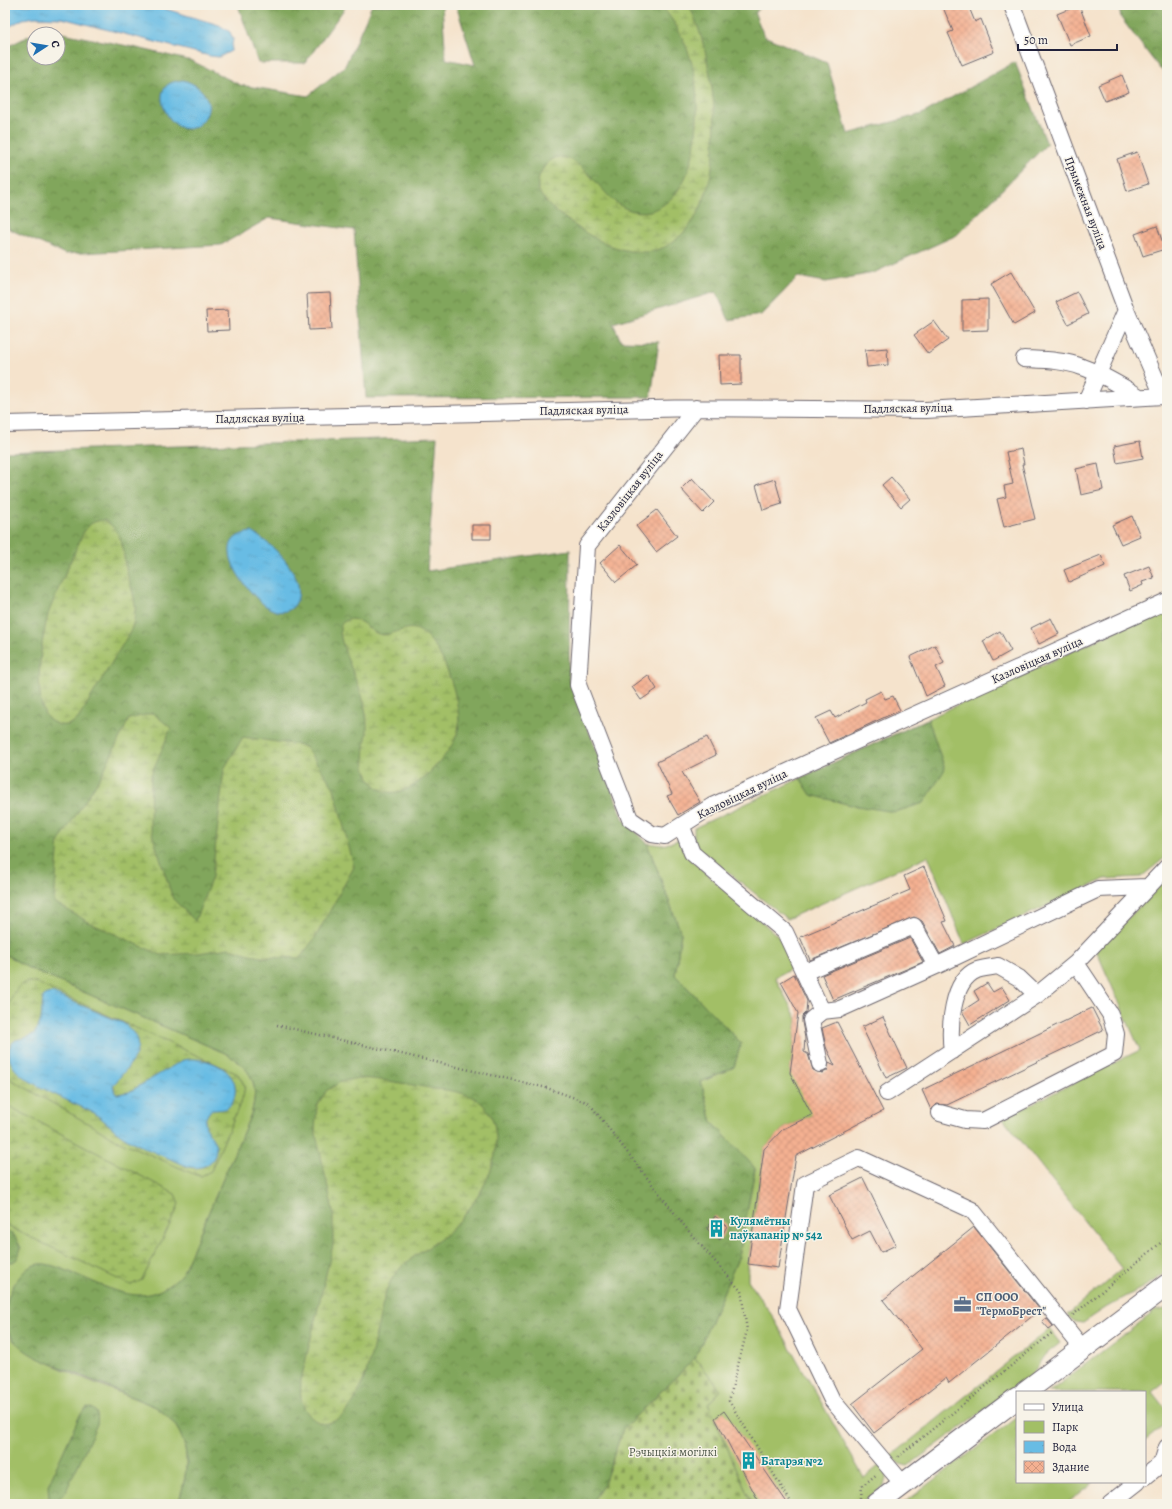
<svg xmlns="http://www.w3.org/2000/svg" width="1172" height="1509" font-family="Alegreya,serif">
  <defs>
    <pattern id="forest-crowns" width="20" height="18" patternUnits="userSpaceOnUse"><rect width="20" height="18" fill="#81a65b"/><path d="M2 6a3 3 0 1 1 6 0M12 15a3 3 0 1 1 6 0" fill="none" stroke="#69874c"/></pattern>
    <pattern id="wetland-marsh" width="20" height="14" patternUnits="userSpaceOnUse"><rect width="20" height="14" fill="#a2bf66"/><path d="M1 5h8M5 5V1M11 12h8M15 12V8" fill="none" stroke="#849b55"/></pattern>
    <pattern id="cemetery-stones" width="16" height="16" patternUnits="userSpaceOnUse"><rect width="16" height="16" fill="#a2bf66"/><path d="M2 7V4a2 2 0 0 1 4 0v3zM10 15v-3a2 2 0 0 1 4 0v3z" fill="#849b55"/></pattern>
    <pattern id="water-ripples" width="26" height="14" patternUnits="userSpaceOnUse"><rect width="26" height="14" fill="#68bce4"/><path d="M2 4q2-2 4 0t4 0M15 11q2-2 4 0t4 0" fill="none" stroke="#5aa1c4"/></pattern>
    <pattern id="building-cross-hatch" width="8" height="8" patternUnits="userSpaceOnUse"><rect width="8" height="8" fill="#f4b091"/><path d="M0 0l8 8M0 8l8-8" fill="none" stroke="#d1977e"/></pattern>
  </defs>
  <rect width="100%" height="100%" fill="#f7f3e8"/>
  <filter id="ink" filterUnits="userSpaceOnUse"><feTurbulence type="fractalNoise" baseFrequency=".025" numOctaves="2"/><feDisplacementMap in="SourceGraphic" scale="8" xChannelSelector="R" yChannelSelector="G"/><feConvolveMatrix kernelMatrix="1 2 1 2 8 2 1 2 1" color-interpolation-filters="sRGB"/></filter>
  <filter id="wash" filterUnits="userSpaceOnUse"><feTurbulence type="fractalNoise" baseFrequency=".012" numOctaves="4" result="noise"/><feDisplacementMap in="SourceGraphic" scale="16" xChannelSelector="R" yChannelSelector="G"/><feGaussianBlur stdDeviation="0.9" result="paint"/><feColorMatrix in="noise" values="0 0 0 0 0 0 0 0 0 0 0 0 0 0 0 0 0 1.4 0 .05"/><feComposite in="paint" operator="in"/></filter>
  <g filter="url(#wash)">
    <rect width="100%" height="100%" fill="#f5e3cc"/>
    <path fill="#a2bf66" stroke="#627050" d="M1167 607V856L1141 877 1105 879 964 944 928 856 787 919 694 845V828Z
      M678 840 690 859 779 937 795 967 775 977 797 1019 790 1073 870 1087 783 1129 764 1149 748 1264V1280L773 1317 864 1478 881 1464 887 1475 884 1486 859 1504H752L708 1404 721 1390 695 1358 739 1256 755 1169 712 1122 701 1082 734 1067 741 1043 675 975 681 933 647 843 663 845Z
      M1167 879V1271L1151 1283 1107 1307 1083 1323 1075 1322 1067 1315 1122 1269 1003 1118 1140 1050 1096 950Z
      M5 954 30 969 225 1053C252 1069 260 1083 251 1114L183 1272 173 1283 162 1290 148 1295 131 1296 99 1285 6 1303 5 1314Z
      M1165 1309 1167 1310V1380L1152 1392 1167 1411V1423L1145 1441V1392H1049L1155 1311Z
      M5 1321C7 1325 8 1332 10 1336 25 1360 126 1394 156 1407 192 1432 191 1465 178 1504H5Z
      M1049 1329 1060 1343 1043 1357 1032 1375 908 1466 900 1464 890 1457Z
      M1017 1417V1482H1094L1066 1504H903Z"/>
    <path fill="url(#forest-crowns)" stroke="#52644b" fill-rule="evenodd" d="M238 5H347L305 63H258Z
      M372 5H442L446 59 475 65 456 5H761L755 14 764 36 827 63 848 134 922 114 1015 62 1047 144 957 235 873 273 826 282 798 277 761 315 729 320 716 292 613 323 621 341 659 342 651 397 366 398 354 230 269 218 221 245 65 254 9 229 5 216V48L42 29 133 47 192 61 240 85 308 96 345 66ZM34 34H58V58H34Z
      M1119 5H1167V72L1160 69 1121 18Z
      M437 437 427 571 570 550 569 680 623 818 647 843 681 933 675 975 741 1043 734 1067 701 1082 712 1122 755 1168 739 1256 695 1358 623 1429 604 1484 591 1504H178C191 1465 192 1432 156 1407 128 1395 100 1384 72 1372 56 1365 37 1360 23 1349 14 1341 5 1331 5 1319 5 1305 9 1290 18 1279 23 1272 29 1265 39 1264 47 1263 57 1267 65 1270 108 1286 145 1316 183 1272L251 1114C260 1084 252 1069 225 1053L30 969 5 954V452Z
      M928 719 945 769 924 803 895 812 851 805 811 795 800 778Z
      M5 1230 14 1235 21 1248 18 1258 13 1262H5Z
      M87 1407C96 1408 99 1415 97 1424L66 1491 57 1501H52L49 1498 48 1485 80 1415Z"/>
    <path fill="url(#wetland-marsh)" stroke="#627050" d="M660 5H689C718 64 735 203 670 244 641 263 602 245 577 227 564 217 543 205 538 188 537 180 540 172 545 166 568 137 597 187 613 200 622 209 637 214 650 211 700 196 701 114 694 72 689 49 677 22 660 5Z
      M104 520C124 532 122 548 126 568 132 594 141 606 130 632L78 719C68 726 62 728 51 721 30 708 42 630 50 609 60 583 73 557 84 531 90 523 94 521 104 520Z
      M351 619C365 620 368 631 379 634 394 637 406 623 420 631 443 645 459 697 459 723 459 729 456 738 453 743 440 767 394 816 370 779 360 765 366 745 367 729 367 718 365 704 361 693 357 680 335 635 341 625 343 621 347 620 351 619Z
      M153 713 171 728 151 775 150 827 173 899 195 921 212 877 224 769 243 737 305 746 334 788 354 867 315 938 300 958 260 957 229 948 199 953 161 955 90 923 54 902 59 841 101 776 129 719Z
      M27 982H34L238 1074 245 1086 243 1097 211 1171 201 1176 196 1175 117 1140 5 1076C5 1052 0 989 27 982Z
      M358 1078C382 1079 406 1084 430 1088 445 1090 461 1091 474 1098 484 1103 491 1113 494 1124 504 1162 477 1204 450 1231 429 1251 398 1259 387 1289 375 1323 369 1412 329 1423 315 1427 303 1410 301 1398 300 1392 301 1385 301 1380L333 1245V1211L315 1129 317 1106 326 1091 340 1082Z
      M5 1104 175 1194 179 1203 176 1212 142 1280 131 1285 126 1283 5 1225Z"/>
    <path fill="url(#cemetery-stones)" stroke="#627050" d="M695 1358 721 1390 708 1404 752 1504H591L604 1484 623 1429Z"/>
    <path fill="url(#water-ripples)" stroke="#456f90" d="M5 5H147L169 10 219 25 230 32 233 39 231 51 219 57 210 56 62 18 35 17 23 19 5 29Z
      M183 80C205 86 219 108 198 125 177 141 155 103 164 89 168 82 176 81 183 80Z
      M252 532C270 543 290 561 297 581 304 604 287 621 266 606 246 592 204 537 252 532Z
      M52 993 123 1023C154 1046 128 1065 113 1086L115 1093 117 1094 129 1092 183 1060C203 1055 239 1068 235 1094 234 1099 233 1105 228 1107 223 1111 215 1109 210 1111 207 1115 205 1119 205 1123 206 1131 212 1136 215 1143 220 1160 204 1171 189 1167 167 1157 143 1149 123 1136 112 1129 104 1119 92 1112 74 1103 25 1083 15 1069 9 1062 7 1052 11 1044L16 1040 28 1037 34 1034 38 1028 41 1019 43 997 47 994Z"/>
    <g id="blocks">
      <path fill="url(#building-cross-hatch)" d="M942 5H968L975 22 981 19 994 52 962 65 948 33 953 31Z
        M1079 5 1091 36 1070 45 1057 14Z
        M1122 75 1129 92 1105 101 1098 85Z
        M1137 152 1148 184 1127 191 1117 159Z
        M1157 226 1165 249 1143 256 1135 234Z
        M1011 272 1035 313 1014 325 991 284Z
        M1077 292 1088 314 1068 324 1056 302Z
        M330 293 332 329 309 330 307 294Z
        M988 299V330L962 331V300Z
        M228 310 229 330 207 331 206 311Z
        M934 321 948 340 928 354 914 335Z
        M887 348 888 365 867 367 865 350Z
        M719 355H741V384L720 385Z
        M1140 441 1143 458 1117 463 1114 446Z
        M1021 449 1024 464H1022L1035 519 1004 527 997 499 1006 497 1004 486 1013 484 1006 452Z
        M1098 464 1103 490 1081 495 1076 469Z
        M891 477 910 499 901 507 882 485Z
        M692 478 714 502 703 513 681 489Z
        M775 479 782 504 763 510 756 485Z
        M657 510 677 536 656 552 636 526Z
        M1132 516 1140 536 1121 544 1112 525Z
        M472 525H491V539H472Z
        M620 545 637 565 616 582 600 563Z
        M1101 555 1105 566 1069 582 1064 570Z
        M1149 566 1154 578 1142 582 1143 585 1130 591 1124 576Z
        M1051 618 1059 634 1039 644 1031 628Z
        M1000 631 1011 651 993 661 983 641Z
        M935 645 944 663 936 667 945 686 926 696 910 657Z
        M648 675 657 689 641 700 632 687Z
        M881 691 885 699 893 696 900 710 829 743 816 718 831 711 835 718 866 702 865 699Z
        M707 737 716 755 682 772 700 802 678 815 667 796 672 794 657 762Z
        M924 867 947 921 943 922 955 946 940 954 922 921 914 917 810 960 800 937 910 890 904 876Z
        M910 938 923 962 833 1000 822 975Z
        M794 974 807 1001 806 1012 802 1016V1022L805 1038 804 1052 808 1054 813 1070 822 1073 827 1071 829 1063 835 1066 826 1047 822 1028 837 1022 883 1111 796 1156 778 1268 748 1264 764 1149 783 1129 812 1115 790 1073 798 1013 781 982Z
        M987 983 993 992 1002 987 1010 1000 970 1025 962 1011 979 1000 974 991Z
        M1092 1008 1103 1030 947 1105 937 1104 931 1110 922 1090Z
        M883 1017 907 1068 886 1078 862 1027Z
        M863 1178 896 1245 881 1252 870 1231 852 1240 829 1195Z
        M715 1216 727 1226 720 1240 707 1229Z
        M974 1227 1040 1310 949 1383 946 1378 874 1433 852 1404 922 1349 883 1300Z
        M1046 1318 1053 1326 1049 1329 1042 1321Z
        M724 1411 788 1504H760L715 1418Z"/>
    </g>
  </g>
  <g filter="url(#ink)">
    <use href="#blocks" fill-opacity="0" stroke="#6c666e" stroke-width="1"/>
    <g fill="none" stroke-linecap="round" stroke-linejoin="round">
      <defs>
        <path id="minor" d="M1012 5 1126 310 1163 396 1167 397
          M1024 359C1043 360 1064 360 1082 367 1103 374 1121 386 1140 397
          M1086 401 1126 310
          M696 408 587 546 578 685 630 819 652 834 665 836 712 806 1167 601
          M5 424 696 408 926 410 1163 396
          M682 827 692 853 785 932 822 1011 811 1020 820 1064
          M805 972 914 926 936 966
          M822 1011 840 1009 936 966 1098 889 1146 887
          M952 1051C949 1029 951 980 977 970 983 968 991 967 998 966L1019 978 1037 995
          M887 1093 1037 995 1076 963 1167 867
          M940 1113 965 1120 983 1121 1114 1054 1116 1034 1110 1014 1076 963
          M1145 1477 1162 1463 1167 1447
          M903 1484 832 1400 788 1309 805 1184 859 1158 972 1210 1083 1349
          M1110 1504 1138 1482"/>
        <path id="major" d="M1025 1392 1167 1285
          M877 1504 1017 1398"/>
      </defs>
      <use href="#minor" stroke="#6c666e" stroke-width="18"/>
      <use href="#major" stroke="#6c666e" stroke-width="23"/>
      <path stroke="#6c666e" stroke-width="2.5" stroke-dasharray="1 3" stroke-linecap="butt" d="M277 1025 547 1088 589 1103 690 1233 741 1291 747 1330 729 1401 792 1504
        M1073 1315 1163 1241 1167 1240
        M898 1457 1053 1332
        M861 1498 862 1486 877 1474"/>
      <use href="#minor" stroke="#fff" stroke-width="16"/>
      <use href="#major" stroke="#fff" stroke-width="21"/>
    </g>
  </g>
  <defs>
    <symbol id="building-bare" viewBox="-9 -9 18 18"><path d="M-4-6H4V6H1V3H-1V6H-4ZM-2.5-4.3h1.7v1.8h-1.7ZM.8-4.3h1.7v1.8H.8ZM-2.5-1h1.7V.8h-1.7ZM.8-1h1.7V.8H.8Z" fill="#0f9aa8" stroke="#f7f3e8" stroke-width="2.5" paint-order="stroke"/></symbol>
    <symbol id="office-bare" viewBox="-9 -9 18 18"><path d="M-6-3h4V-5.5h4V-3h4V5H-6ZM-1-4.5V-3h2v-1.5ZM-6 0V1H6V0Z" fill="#5c6f8a" stroke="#f7f3e8" stroke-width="2.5" paint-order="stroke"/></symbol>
  </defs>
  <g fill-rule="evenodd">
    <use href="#building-bare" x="704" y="1216" width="25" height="25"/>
    <use href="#office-bare" x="950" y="1292" width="25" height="25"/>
    <use href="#building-bare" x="736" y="1448" width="25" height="25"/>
  </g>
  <g text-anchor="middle" stroke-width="3" stroke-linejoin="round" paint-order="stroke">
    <g font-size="12" fill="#22223b" stroke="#f7f3e8">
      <text transform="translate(1086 203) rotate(69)" y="4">Прымежная вуліца</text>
      <text transform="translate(908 408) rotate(-1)" y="4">Падляская вуліца</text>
      <text transform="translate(584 410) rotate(-1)" y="4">Падляская вуліца</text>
      <text transform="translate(260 418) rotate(-1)" y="4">Падляская вуліца</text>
      <text transform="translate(630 491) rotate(-52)" y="4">Казловіцкая вуліца</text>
      <text transform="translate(1037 660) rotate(-24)" y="4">Казловіцкая вуліца</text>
      <text transform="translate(742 794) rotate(-26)" y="4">Казловіцкая вуліца</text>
    </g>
    <g font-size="12" font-weight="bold" fill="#0d838f" stroke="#f7f3e8" text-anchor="start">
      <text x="730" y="1225">Кулямётны<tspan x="730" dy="14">паўкапанір № 542</tspan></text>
      <text x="761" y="1465">Батарэя №2</text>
    </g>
    <g font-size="12" font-weight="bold" fill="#4e5e75" stroke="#f7f3e8" text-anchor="start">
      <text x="976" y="1301">СП ООО<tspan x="976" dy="14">"ТермоБрест"</tspan></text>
    </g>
    <g font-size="12" fill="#4f594a" stroke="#f7f3e8">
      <text x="673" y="1456">Рэчыцкія могілкі</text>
    </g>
  </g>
  <rect width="1172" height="1509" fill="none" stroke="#f7f3e8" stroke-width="20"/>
  <rect x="1016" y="1391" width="130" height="92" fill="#f7f3e8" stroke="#a29fa3"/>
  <rect x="1024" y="1404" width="20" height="6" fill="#ffffff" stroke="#a29fa3"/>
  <text x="1052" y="1411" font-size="12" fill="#22223b">Улица</text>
  <rect x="1024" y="1421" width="20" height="12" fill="#a2bf66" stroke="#a29fa3"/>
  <text x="1052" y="1431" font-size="12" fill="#22223b">Парк</text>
  <rect x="1024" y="1441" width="20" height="12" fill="url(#water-ripples)" stroke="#a29fa3"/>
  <text x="1052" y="1451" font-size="12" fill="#22223b">Вода</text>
  <rect x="1024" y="1461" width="20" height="12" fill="url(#building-cross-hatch)" stroke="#a29fa3"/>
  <text x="1052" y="1471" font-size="12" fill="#22223b">Здание</text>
  <g transform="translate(46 46) rotate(78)"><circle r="19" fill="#f7f3e8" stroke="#a29fa3"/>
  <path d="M0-3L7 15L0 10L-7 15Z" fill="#1f6fb2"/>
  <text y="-6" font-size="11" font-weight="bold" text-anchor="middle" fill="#22223b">С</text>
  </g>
  <path d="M1018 44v6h99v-6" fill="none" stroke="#22223b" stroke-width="2"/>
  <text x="1024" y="44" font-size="12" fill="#22223b" stroke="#f7f3e8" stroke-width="3" paint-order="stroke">50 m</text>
</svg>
